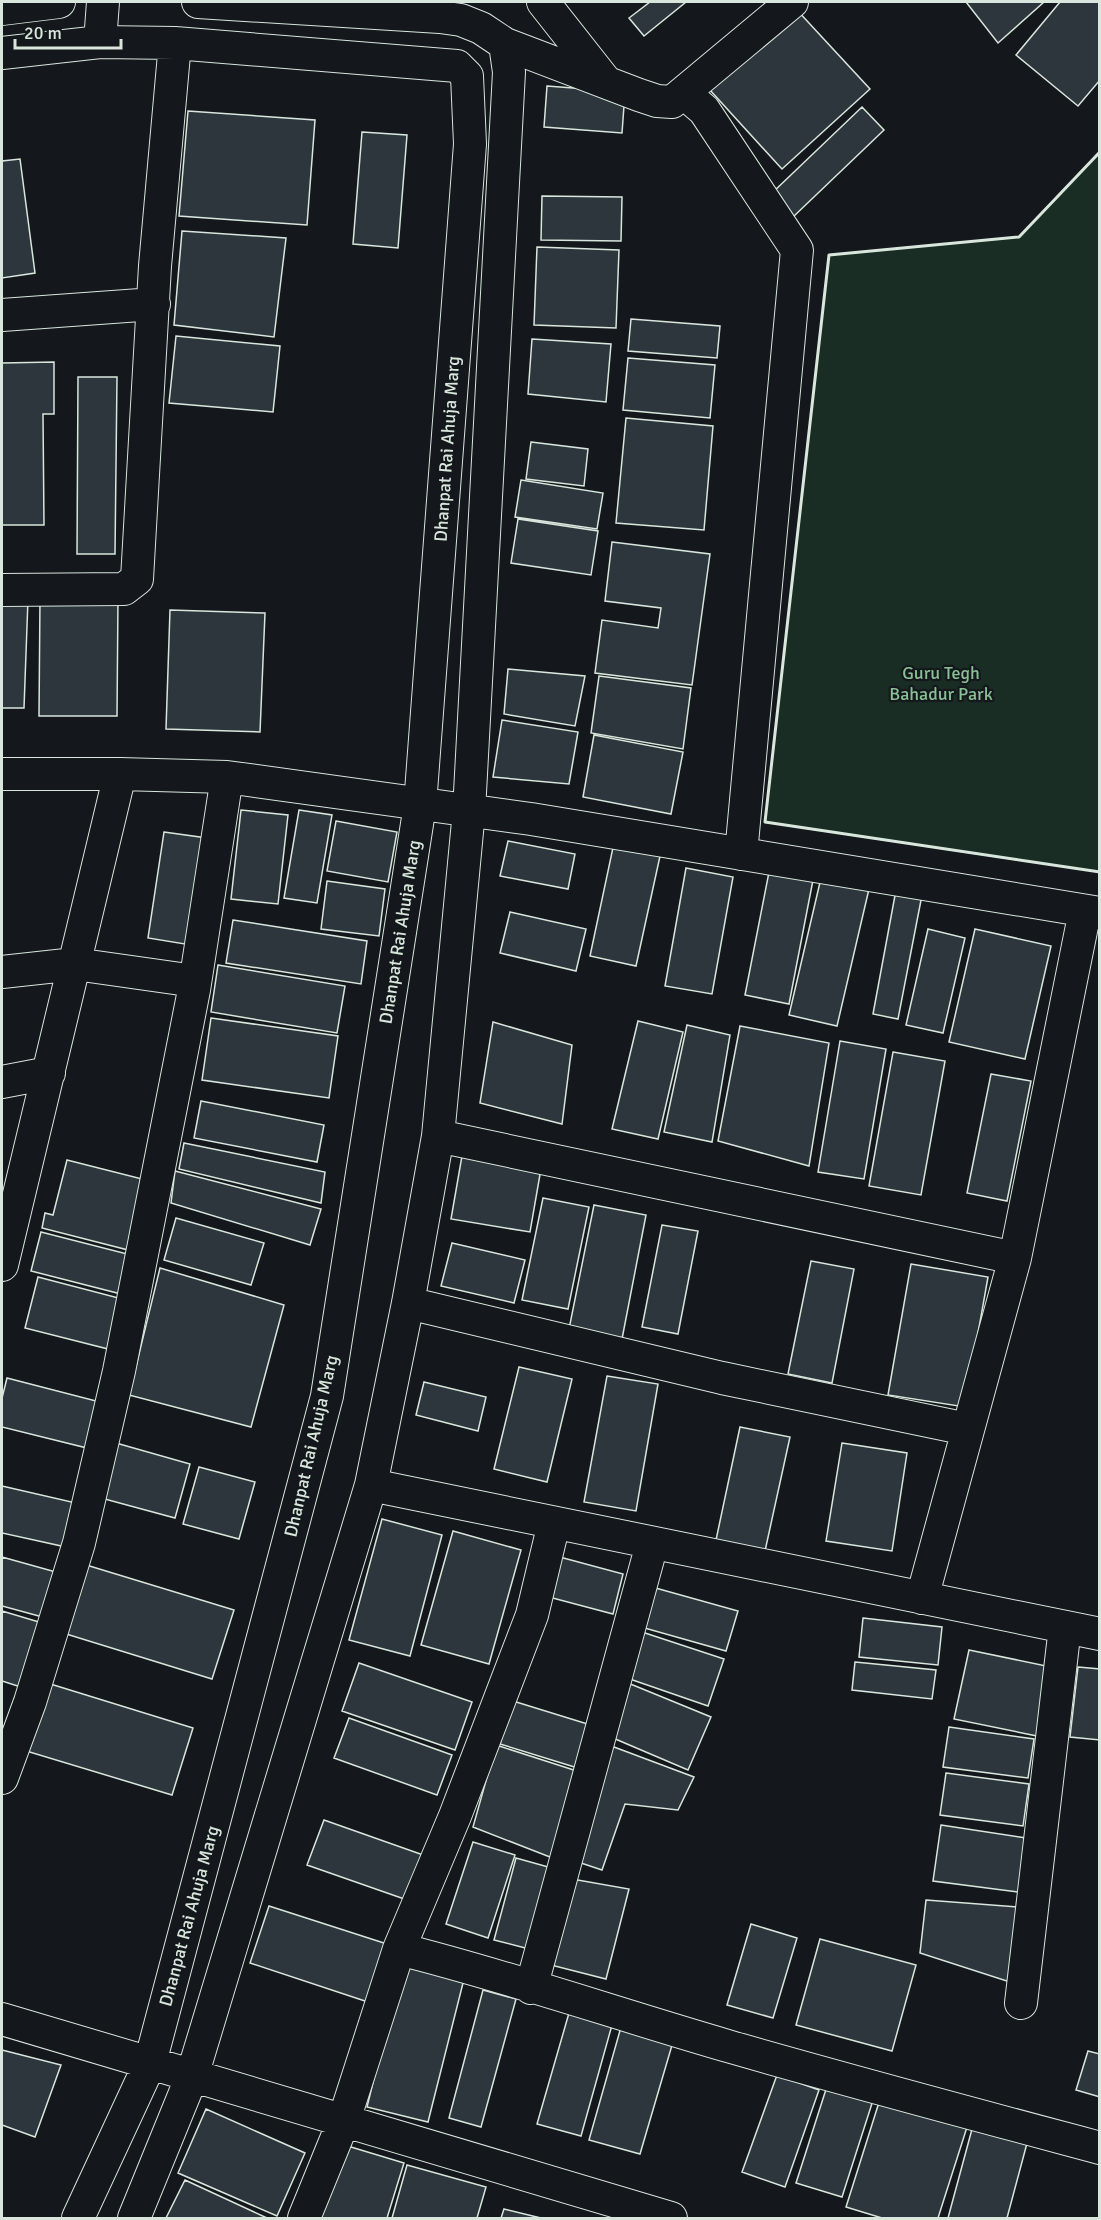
<svg xmlns="http://www.w3.org/2000/svg" width="1101" height="2220" font-family="Signika,sans-serif">
  <rect width="100%" height="100%" fill="#14181c"/>
  <path fill="#1a2d24" stroke="#939e99" stroke-width="1.5" d="M1099 152V872L765 822 829 255 1019 237Z"/>
  <path fill="#2c363c" stroke="#d8e6dc" stroke-width="1.5" d="M650 2H686L644 36 629 18Z
    M966 2H1044L998 43Z
    M1060 2H1100V80L1078 106 1016 55Z
    M796 9 870 89 782 169 709 89Z
    M547 86 625 92 622 133 544 127Z
    M862 107 884 130 793 217 771 194Z
    M188 111 315 120 307 225 179 216Z
    M362 132 407 135 398 248 353 244Z
    M20 159 35 273 2 278V161Z
    M542 196 622 197 621 241 541 240Z
    M182 231 286 238 274 337 174 325Z
    M537 247 619 250 616 328 534 325Z
    M631 319 720 326 717 358 628 351Z
    M176 336 280 346 273 412 169 403Z
    M532 339 611 344 606 402 528 394Z
    M628 358 715 365 710 418 623 410Z
    M54 362V414H43L44 525H2V363Z
    M78 377H117L115 554H77Z
    M626 418 713 426 704 530 616 523Z
    M531 442 588 449 584 486 526 479Z
    M521 480 603 493 597 529 515 517Z
    M518 519 598 531 591 575 511 563Z
    M612 542 710 554 692 685 595 673 602 620 658 628 661 608 605 601Z
    M40 598H118L117 716H39Z
    M2 599H28L24 708H2Z
    M170 610 265 613 260 732 166 729Z
    M508 669 585 676 575 726 504 714Z
    M599 676 691 688 683 749 591 733Z
    M502 720 578 732 569 784 493 777Z
    M594 735 683 752 671 814 583 797Z
    M241 810 288 815 278 904 231 899Z
    M299 810 332 815 317 903 284 898Z
    M336 821 397 832 388 882 327 871Z
    M164 832 214 839 197 946 148 938Z
    M615 838 662 847 636 966 590 956Z
    M508 841 575 854 568 889 500 876Z
    M686 868 733 877 712 994 665 986Z
    M769 872 813 880 789 1004 745 995Z
    M821 878 869 889 837 1026 789 1015Z
    M327 881 385 889 379 936 321 929Z
    M896 890 922 895 898 1019 873 1014Z
    M510 912 586 929 576 971 500 953Z
    M233 920 367 941 361 984 226 963Z
    M928 929 965 938 943 1033 906 1025Z
    M975 929 1051 946 1025 1059 949 1042Z
    M218 965 345 986 337 1033 211 1012Z
    M211 1018 338 1036 329 1098 202 1080Z
    M638 1021 683 1032 658 1139 612 1129Z
    M493 1022 572 1045 562 1124 480 1103Z
    M687 1025 730 1035 712 1142 664 1132Z
    M740 1026 829 1043 809 1166 718 1141Z
    M840 1041 886 1049 864 1179 818 1172Z
    M893 1052 945 1061 921 1195 869 1186Z
    M991 1074 1031 1081 1007 1201 967 1193Z
    M201 1101 324 1125 317 1162 194 1138Z
    M184 1143 325 1172 321 1203 179 1169Z
    M463 1150 542 1163 530 1232 451 1219Z
    M67 1160 154 1182 136 1252 42 1228 45 1213 53 1215Z
    M175 1171 321 1209 310 1245 171 1203Z
    M543 1198 589 1207 568 1309 522 1300Z
    M594 1205 646 1215 622 1339 569 1329Z
    M176 1218 264 1243 251 1285 164 1260Z
    M662 1225 698 1231 678 1334 642 1327Z
    M41 1232 135 1256 125 1295 31 1271Z
    M452 1243 525 1260 514 1303 441 1286Z
    M811 1261 854 1269 832 1383 788 1374Z
    M911 1264 988 1277 965 1407 888 1395Z
    M160 1268 284 1305 251 1427 129 1395Z
    M38 1277 130 1301 116 1351 25 1328Z
    M519 1367 572 1379 547 1482 494 1469Z
    M607 1376 658 1384 636 1511 584 1502Z
    M7 1378 100 1402 87 1448 2 1427V1398Z
    M424 1382 486 1397 478 1431 416 1415Z
    M740 1427 790 1437 765 1551 716 1540Z
    M116 1443 190 1464 175 1518 101 1498Z
    M842 1443 907 1453 892 1551 826 1541Z
    M199 1467 255 1482 239 1539 183 1524Z
    M2 1486 76 1503 66 1547 2 1533Z
    M382 1519 442 1535 410 1656 349 1640Z
    M453 1531 521 1550 489 1664 421 1645Z
    M556 1556 623 1574 613 1614 545 1596Z
    M2 1557 63 1574 50 1619 2 1606Z
    M83 1564 234 1610 212 1679 63 1633Z
    M652 1587 738 1611 726 1651 641 1627Z
    M2 1611 49 1625 27 1689 2 1681Z
    M863 1618 942 1627 938 1665 859 1657Z
    M639 1631 724 1659 708 1706 624 1677Z
    M969 1650 1056 1668 1042 1737 954 1719Z
    M855 1662 936 1670 932 1699 852 1690Z
    M359 1663 472 1702 455 1750 342 1711Z
    M1078 1667 1100 1669V1740L1070 1737Z
    M44 1682 193 1728 172 1795 23 1750Z
    M628 1683 711 1717 688 1770 606 1735Z
    M513 1701 594 1726 581 1769 500 1744Z
    M349 1718 452 1755 437 1795 334 1758Z
    M949 1727 1034 1739 1028 1778 943 1767Z
    M606 1744 694 1777 678 1810 625 1804 602 1870 575 1861Z
    M496 1745 580 1772 555 1859 473 1827Z
    M946 1773 1029 1784 1023 1826 940 1815Z
    M324 1820 426 1856 410 1901 307 1865Z
    M941 1825 1033 1839 1025 1893 933 1881Z
    M473 1842 515 1855 488 1938 446 1924Z
    M516 1858 559 1870 537 1951 494 1940Z
    M572 1879 629 1889 606 1979 547 1964Z
    M926 1900 1019 1907 1013 1983 920 1953Z
    M269 1906 387 1944 368 2002 250 1963Z
    M751 1924 797 1938 773 2018 727 2005Z
    M820 1939 916 1965 892 2051 796 2025Z
    M402 1964 464 1979 428 2122 367 2107Z
    M483 1990 516 1999 481 2127 449 2118Z
    M569 2013 612 2025 581 2136 537 2124Z
    M623 2020 675 2035 640 2154 589 2140Z
    M2 2050 61 2065 35 2137 2 2125Z
    M1088 2051 1100 2054V2097L1076 2090Z
    M777 2075 819 2090 785 2187 742 2172Z
    M829 2080 875 2094 842 2197 796 2183Z
    M881 2096 968 2124 938 2218H882L846 2207Z
    M206 2109 305 2153 277 2216 178 2173Z
    M975 2118 1030 2132 1007 2218H948Z
    M341 2144 404 2163 387 2218H318Z
    M407 2165 486 2187 477 2218H392Z
    M185 2180 267 2218H166Z
    M504 2209 541 2218H501Z"/>
  <g fill="none" stroke-linecap="round" stroke-linejoin="round">
    <defs>
      <path id="street" d="M198 2 440 17 461 20 481 28 505 44 639 95 657 101 672 102 792 2
        M543 2 606 82
        M2 9 59 2
        M100 42 103 2
        M2 53 100 42 175 43 457 66 467 76 470 144 420 805 327 1396 150 2063 78 2218
        M684 93 704 110 797 250 741 854
        M2 315 154 304
        M2 590 124 589 137 579 155 266 175 43
        M2 774H120L227 777 531 819 1100 913
        M2 972 75 964 195 981
        M2 1082 49 1073
        M438 1136 1015 1258
        M2 1265 120 774
        M408 1303 722 1378 967 1429
        M371 1485 1100 1634
        M554 1523 532 1615 455 1816 399 1949C511 1977 620 2015 731 2047 853 2082 977 2115 1100 2148
        M922 1598 1015 1258 1085 911
        M2 1778 30 1702 79 1543 119 1371 194 990 227 777
        M531 1988 652 1544
        M1021 2003 1065 1627
        M2 2019 671 2218
        M134 2218 192 2076 371 1485 408 1303 438 1136 469 811 509 72 505 44
        M304 2218 344 2120 399 1949"/>
    </defs>
    <use href="#street" stroke="#d8e6dc" stroke-width="34"/>
    <use href="#street" stroke="#14181c" stroke-width="32"/>
    <path stroke="#d8e6dc" stroke-width="3" d="M1100 152 1019 237 829 255 765 822 1100 872"/>
  </g>
  <g text-anchor="middle" stroke-width="4.5" stroke-linejoin="round" paint-order="stroke">
    <g font-size="18" fill="#d8e6dc" stroke="#14181c">
      <text transform="translate(447 449) rotate(-86)" y="6">Dhanpat Rai Ahuja Marg</text>
      <text transform="translate(400 932) rotate(-81)" y="6">Dhanpat Rai Ahuja Marg</text>
      <text transform="translate(311 1446) rotate(-77)" y="6">Dhanpat Rai Ahuja Marg</text>
      <text transform="translate(189 1916) rotate(-75)" y="6">Dhanpat Rai Ahuja Marg</text>
    </g>
    <g font-size="18" fill="#8ac095" stroke="#14181c">
      <text x="941" y="679">Guru Tegh<tspan x="941" dy="21">Bahadur Park</tspan></text>
    </g>
  </g>
  <rect width="1101" height="2220" fill="none" stroke="#d8e6dc" stroke-width="6"/>
  <path d="M15 39v9h106v-9" fill="none" stroke="#d8e6dc" stroke-width="3"/>
  <text x="24" y="39" font-size="18" fill="#d8e6dc" stroke="#14181c" stroke-width="4.5" paint-order="stroke">20 m</text>
</svg>
